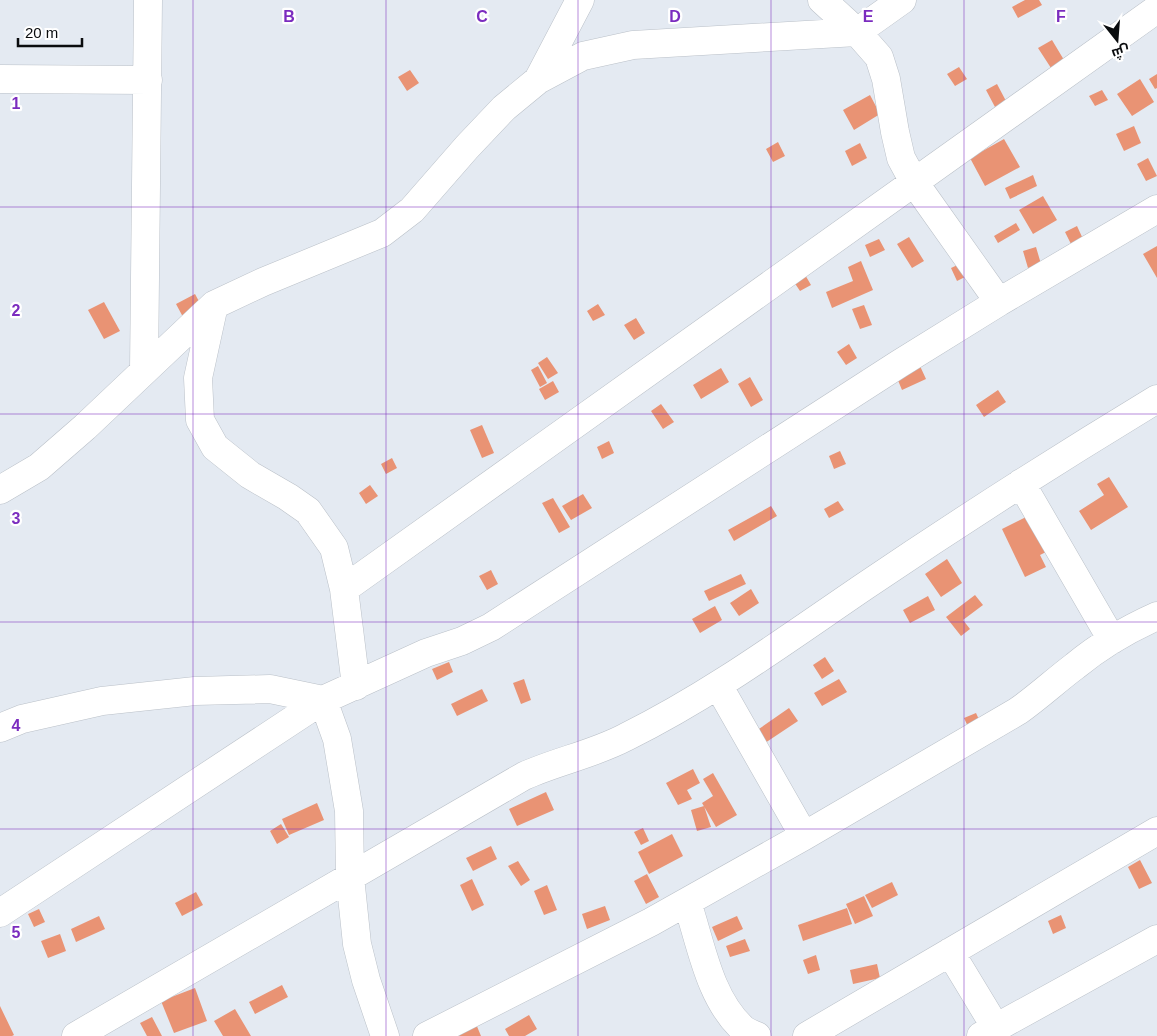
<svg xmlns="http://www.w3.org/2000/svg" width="1157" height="1036" font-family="Arial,Cairo,sans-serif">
  <rect width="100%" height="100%" fill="#e4eaf2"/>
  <path fill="#e99374" d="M1025 0H1039L1042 5 1018 18 1012 7Z
    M1052 40 1064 60 1051 68 1038 48Z
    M959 67 967 79 955 86 947 74Z
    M410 70 419 83 407 91 398 77Z
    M1157 74V88L1155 89 1149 79Z
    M1140 79 1154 102 1132 116 1117 94Z
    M997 84 1006 101 995 107 986 90Z
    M1102 90 1108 100 1095 106 1089 96Z
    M870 95 880 114 854 130 843 110Z
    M1134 126 1141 143 1124 151 1116 134Z
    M1004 139 1020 167 985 186 970 158Z
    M778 142 785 156 773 162 766 149Z
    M860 143 867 158 852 166 845 151Z
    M1148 158 1157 176 1146 181 1137 164Z
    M1033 175 1037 186 1010 199 1005 188Z
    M1043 196 1057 220 1033 234 1019 210Z
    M1016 223 1020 230 998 243 994 236Z
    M1077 226 1083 239 1071 244 1065 232Z
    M909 237 924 261 912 268 897 244Z
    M879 239 885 250 870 257 865 245Z
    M1157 246V278L1143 254Z
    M1036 247 1041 264 1028 268 1023 251Z
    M861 261 873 290 832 308 826 292 853 281 848 267Z
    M964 262 971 274 957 281 951 268Z
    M804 273 811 285 800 291 792 279Z
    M195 294 202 307 183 317 176 304Z
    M104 302 120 331 104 339 88 310Z
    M598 304 605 315 593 321 587 311Z
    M864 305 872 325 860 329 852 309Z
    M636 318 645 333 634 340 624 325Z
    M849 344 857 358 846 365 837 352Z
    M547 357 558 373 548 379 538 363Z
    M538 366 547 383 540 387 531 370Z
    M920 366 926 379 902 390 897 378Z
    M721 368 729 382 701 399 693 385Z
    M750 377 763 400 751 407 738 384Z
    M553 381 559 392 545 400 539 389Z
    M998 390 1006 402 984 417 976 405Z
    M661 404 674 422 663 429 651 411Z
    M482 425 494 453 482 458 470 430Z
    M609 441 614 453 602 459 597 447Z
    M840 451 846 464 834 469 829 456Z
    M392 458 397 468 386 474 381 464Z
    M1109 477 1128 507 1091 530 1079 511 1104 495 1097 484Z
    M370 485 378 496 366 504 359 493Z
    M583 494 592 508 571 520 562 506Z
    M553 498 570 527 559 533 542 503Z
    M838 501 844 510 829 518 824 509Z
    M771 506 777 516 734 541 728 530Z
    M1030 515 1048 551 1040 555 1046 567 1025 577 1002 529Z
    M947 559 962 583 941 597 925 574Z
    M491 570 498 584 487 590 479 576Z
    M741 574 746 584 709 601 704 591Z
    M751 589 759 603 739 616 730 603Z
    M975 595 983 605 963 620 970 629 961 636 946 617Z
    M928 596 935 610 910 623 903 610Z
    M715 606 722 620 700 633 692 619Z
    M825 657 834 671 822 679 813 665Z
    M449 662 453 672 437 680 432 669Z
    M524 679 531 700 521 704 513 683Z
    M839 679 847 692 822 706 814 693Z
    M482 689 488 701 457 716 451 704Z
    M789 708 798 721 765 743 756 731Z
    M976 713 982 726 970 731 964 718Z
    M693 769 700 783 687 790 692 799 678 805 666 783Z
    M713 773 737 815 716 827 702 803 713 796 703 779Z
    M546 792 554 810 517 826 509 809Z
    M317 803 324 820 289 835 282 819Z
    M704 806 711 827 697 831 691 810Z
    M281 824 289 837 277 844 270 831Z
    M643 828 649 841 641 845 634 832Z
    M672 834 683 856 649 874 638 852Z
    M491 846 497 859 473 871 466 858Z
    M1140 860 1152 883 1139 889 1128 867Z
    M518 861 530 880 521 886 508 866Z
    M647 874 659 897 646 904 634 881Z
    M472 879 484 905 472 911 460 885Z
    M892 882 898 895 872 908 865 895Z
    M547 885 557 910 544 915 534 891Z
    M196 892 203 905 182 916 175 903Z
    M864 896 873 916 855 924 846 904Z
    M605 906 610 920 587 929 582 914Z
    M847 908 852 924 803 941 798 925Z
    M39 909 45 922 34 927 28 914Z
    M1061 915 1066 928 1053 934 1048 921Z
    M99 916 105 929 76 942 71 929Z
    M737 916 743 929 718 941 712 927Z
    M60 934 66 951 48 958 41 941Z
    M745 939 750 951 730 957 726 946Z
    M816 955 820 970 808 974 803 960Z
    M877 964 880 978 853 984 850 970Z
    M282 985 288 997 255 1014 249 1002Z
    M195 988 207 1021 174 1033 161 1001Z
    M0 1006 14 1035 12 1036H0Z
    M235 1009 251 1036H223L214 1021Z
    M529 1015 537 1029 525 1036H509L505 1029Z
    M152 1017 162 1036H147L140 1023Z
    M476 1024 481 1036H449Z"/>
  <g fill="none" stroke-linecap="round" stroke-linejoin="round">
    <defs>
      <path id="minor" d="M822 0 857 32 879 57 886 79 895 132 901 158 914 182 999 302
        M0 79 148 80
        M538 80 580 0
        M214 305 198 378 200 420 215 447 250 475 288 497 308 511 334 548 344 589 356 686
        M144 370 148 0
        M1021 483 1112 640
        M0 490 39 467 85 427 214 305 263 282 382 233 412 210 467 147 504 108 538 80 583 56 633 45 857 32 902 0
        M344 589 1157 9
        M718 685 804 836
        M0 728 22 719 102 701 195 691 270 689 323 700 337 739 349 811 350 877 357 944 366 980 385 1036
        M687 902C701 944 709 998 743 1029 747 1032 752 1034 757 1036
        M0 913 323 700 426 653 462 641 491 627 899 364 999 302 1157 209
        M950 952 996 1028
        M76 1036 524 776C557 761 594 754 626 737 711 695 787 639 865 586 961 521 1058 459 1157 399
        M427 1036 651 922 804 836 1018 711C1038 697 1055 681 1075 666 1099 646 1128 629 1157 616
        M807 1036 1157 831
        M981 1036 1157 939"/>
    </defs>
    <use href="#minor" stroke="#bac0c8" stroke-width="29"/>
    <use href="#minor" stroke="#fff" stroke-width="28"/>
  </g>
  <path fill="none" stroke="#7b2cbf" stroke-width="1" stroke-opacity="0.55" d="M193 0V1036M386 0V1036M578 0V1036M771 0V1036M964 0V1036M0 207H1157M0 414H1157M0 622H1157M0 829H1157"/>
  <g font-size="16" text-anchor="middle" font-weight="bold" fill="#7b2cbf" stroke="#fff" stroke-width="4.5" stroke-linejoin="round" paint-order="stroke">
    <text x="289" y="22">B</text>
    <text x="482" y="22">C</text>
    <text x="675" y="22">D</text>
    <text x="868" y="22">E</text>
    <text x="1061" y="22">F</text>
    <text x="16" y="109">1</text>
    <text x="16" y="316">2</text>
    <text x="16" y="524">3</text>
    <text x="16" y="731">4</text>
    <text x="16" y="938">5</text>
  </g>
  <g transform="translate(1117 40) rotate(163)" stroke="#ffffff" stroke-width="4" paint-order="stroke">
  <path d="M0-4L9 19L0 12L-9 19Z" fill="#0a0c0e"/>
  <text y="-8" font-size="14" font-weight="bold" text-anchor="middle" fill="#0a0c0e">ش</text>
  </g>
  <path d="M18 38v8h64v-8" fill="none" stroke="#0a0c0e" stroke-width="2.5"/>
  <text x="25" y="38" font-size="15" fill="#0a0c0e" stroke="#ffffff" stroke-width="4" paint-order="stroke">20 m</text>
</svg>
